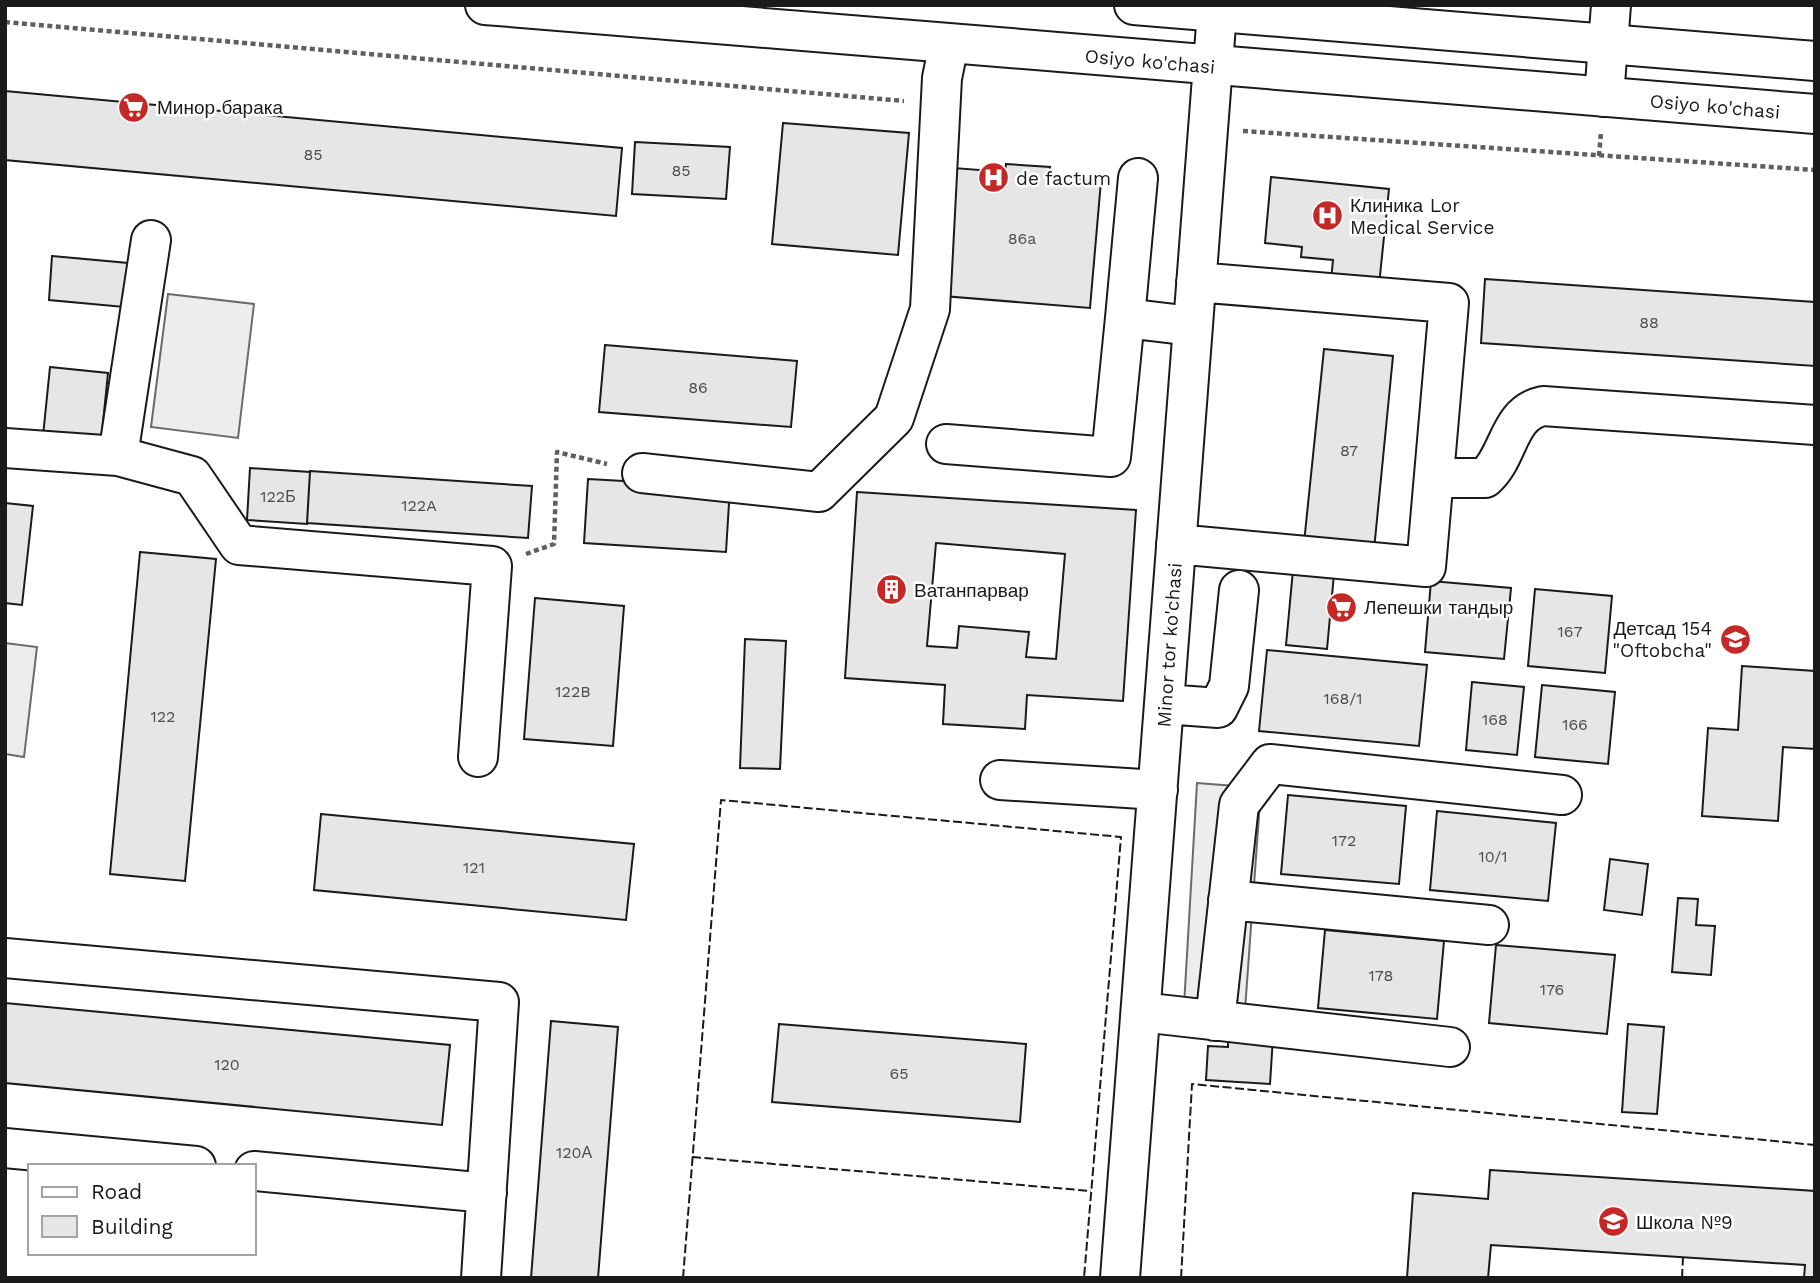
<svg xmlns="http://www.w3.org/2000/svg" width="1820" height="1283" font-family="'Work Sans',sans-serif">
  <rect width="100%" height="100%" fill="#fff"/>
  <path fill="#ededed" stroke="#6a6a6a" stroke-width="2" d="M168 294 254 304 238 438 151 427Z
    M5 643 37 647 24 757 5 754Z
    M1197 783 1261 788 1245 1010 1184 1006Z"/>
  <path fill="#e6e6e6" stroke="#1a1a1a" stroke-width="2" fill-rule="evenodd" d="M5 91 622 148 616 216 5 160Z
    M783 123 909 133 898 255 772 244Z
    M635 142 730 147 726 199 632 194Z
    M1006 164 1050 167 1049 176 1101 181 1090 308 943 296 954 168 1005 172Z
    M1271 177 1389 189 1379 285 1331 280 1333 260 1301 257 1302 247 1265 243Z
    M52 256 139 264 135 308 49 300Z
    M1485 279 1815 302V366L1481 343Z
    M605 345 797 361 791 427 599 412Z
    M1324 349 1393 356 1374 550 1304 543Z
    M50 367 108 373 101 442 43 436Z
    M250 468 310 472 307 524 247 520Z
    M310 471 532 486 528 538 307 523Z
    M588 479 730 487 726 552 584 543Z
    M857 492 1136 510 1123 701 1027 695 1025 729 943 724 945 685 845 678ZM936 543 1065 554 1056 659 1026 657 1029 632 959 626 957 648 927 646Z
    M5 503 33 506 22 605 5 603Z
    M140 552 216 559 185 881 110 874Z
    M1293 570 1334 574 1327 649 1286 645Z
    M1431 581 1511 588 1504 659 1425 652Z
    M1535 589 1612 596 1605 673 1528 666Z
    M535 598 624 606 613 746 524 739Z
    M745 639 786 641 780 769 740 768Z
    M1267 650 1427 665 1419 746 1259 731Z
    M1742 666 1815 671V749L1783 747 1778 821 1702 816 1708 728 1738 730Z
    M1472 682 1524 687 1517 755 1466 750Z
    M1542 685 1615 692 1608 764 1535 757Z
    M1288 795 1406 806 1399 884 1281 874Z
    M1437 811 1556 823 1548 901 1430 890Z
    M321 814 634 844 626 920 314 890Z
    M1610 859 1648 864 1642 915 1604 910Z
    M1678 898 1698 899 1696 925 1715 926 1711 975 1672 972Z
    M1325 930 1444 941 1437 1019 1318 1008Z
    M1496 945 1615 955 1607 1034 1489 1023Z
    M5 1003 450 1045 442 1125 5 1083Z
    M551 1021 618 1027 598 1278H531Z
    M779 1024 1026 1044 1020 1122 772 1102Z
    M1628 1024 1664 1027 1657 1114 1622 1112Z
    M1228 1034 1273 1037 1270 1084 1206 1080 1208 1046 1228 1047Z
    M1490 1170 1815 1191V1278H1804L1805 1265 1491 1245 1488 1278H1407L1413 1193 1488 1199Z"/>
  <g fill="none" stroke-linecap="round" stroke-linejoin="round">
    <defs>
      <path id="minor" d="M1604 97 1611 5
        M1125 318 1138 178
        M946 444 1111 457 1125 318 1192 326
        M5 448 118 456 192 476 239 545 492 566 478 757
        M118 456 151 240
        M642 473 819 492 894 418 930 309 942 78 949 44
        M1434 478H1485C1510 456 1507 414 1543 406L1815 425
        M1176 544 1426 567 1449 303 1196 282
        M1165 704 1218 708 1229 686 1239 590
        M1000 780 1158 790
        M1228 900 1489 925
        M5 958 499 1002 481 1278
        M1141 1012 1450 1047
        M1215 1021 1239 805 1270 764 1562 795
        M5 1148 196 1166
        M254 1171 487 1193
        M1120 1278 1217 12"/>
      <path id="major" d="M485 5 1815 114
        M1134 5 1815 61"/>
    </defs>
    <use href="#minor" stroke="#1a1a1a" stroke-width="42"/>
    <use href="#major" stroke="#1a1a1a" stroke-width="42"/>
    <path stroke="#5f5f5f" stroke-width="4.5" stroke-dasharray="5 3.5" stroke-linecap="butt" d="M5 22 904 101
      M1243 131 1815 170
      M1599 156 1601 132
      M526 554 554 544 557 452 607 464"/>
    <use href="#minor" stroke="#fff" stroke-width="38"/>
    <use href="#major" stroke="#fff" stroke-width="38"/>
    <path stroke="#1a1a1a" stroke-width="2" stroke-dasharray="9 3.5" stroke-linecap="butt" d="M692 1157 1091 1191
      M683 1278 721 800 1121 837 1084 1278
      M1181 1278 1192 1084 1815 1145
      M1682 1278 1683 1257"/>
  </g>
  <defs>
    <symbol id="supermarket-disc" viewBox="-11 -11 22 22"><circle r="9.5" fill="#c62828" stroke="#fff"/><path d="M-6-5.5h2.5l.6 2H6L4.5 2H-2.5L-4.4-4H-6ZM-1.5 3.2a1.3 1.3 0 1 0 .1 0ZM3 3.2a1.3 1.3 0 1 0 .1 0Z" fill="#fff"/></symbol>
    <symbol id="hospital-disc" viewBox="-11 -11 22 22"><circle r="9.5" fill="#c62828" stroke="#fff"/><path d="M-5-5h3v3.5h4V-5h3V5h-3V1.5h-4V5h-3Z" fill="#fff"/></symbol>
    <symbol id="building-disc" viewBox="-11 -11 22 22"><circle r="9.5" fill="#c62828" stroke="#fff"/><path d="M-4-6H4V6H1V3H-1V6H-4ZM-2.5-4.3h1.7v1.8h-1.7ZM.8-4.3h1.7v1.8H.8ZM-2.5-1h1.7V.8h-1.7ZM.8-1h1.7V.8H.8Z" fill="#fff"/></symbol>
    <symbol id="school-disc" viewBox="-11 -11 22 22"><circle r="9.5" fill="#c62828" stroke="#fff"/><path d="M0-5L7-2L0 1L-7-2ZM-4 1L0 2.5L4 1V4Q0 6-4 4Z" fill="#fff"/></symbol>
  </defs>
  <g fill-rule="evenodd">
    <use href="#supermarket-disc" x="116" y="90" width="35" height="35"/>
    <use href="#hospital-disc" x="976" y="160" width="35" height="35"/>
    <use href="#hospital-disc" x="1310" y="198" width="35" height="35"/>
    <use href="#building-disc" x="874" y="572" width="35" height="35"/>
    <use href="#supermarket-disc" x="1324" y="590" width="35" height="35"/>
    <use href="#school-disc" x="1718" y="622" width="35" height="35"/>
    <use href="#school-disc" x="1596" y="1204" width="35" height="35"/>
  </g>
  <g text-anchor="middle" stroke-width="5" stroke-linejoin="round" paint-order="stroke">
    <g font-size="16" fill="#4d4d4d">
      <text x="313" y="160">85</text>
      <text x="681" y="176">85</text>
      <text x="1022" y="244">86a</text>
      <text x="1649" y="328">88</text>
      <text x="698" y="393">86</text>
      <text x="1349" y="456">87</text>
      <text x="278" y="502">122Б</text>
      <text x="419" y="511">122A</text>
      <text x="1570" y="637">167</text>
      <text x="573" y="697">122B</text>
      <text x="1343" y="704">168/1</text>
      <text x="163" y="722">122</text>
      <text x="1495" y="725">168</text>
      <text x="1575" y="730">166</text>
      <text x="1344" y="846">172</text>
      <text x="1493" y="862">10/1</text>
      <text x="474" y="873">121</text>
      <text x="1381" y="981">178</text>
      <text x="1552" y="995">176</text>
      <text x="227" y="1070">120</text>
      <text x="899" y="1079">65</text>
      <text x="574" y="1158">120А</text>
    </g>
    <g font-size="19" fill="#1a1a1a" stroke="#fff">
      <text transform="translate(1150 61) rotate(5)" y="7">Osiyo ko'chasi</text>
      <text transform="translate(1715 106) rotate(5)" y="7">Osiyo ko'chasi</text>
      <text transform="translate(1169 645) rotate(-86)" y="7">Minor tor ko'chasi</text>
    </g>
    <g font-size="19" fill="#1a1a1a" stroke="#fff" text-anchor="start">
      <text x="157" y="114">Минор барака</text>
      <text x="1016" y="185">de factum</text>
      <text x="1350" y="212">Клиника Lor<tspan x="1350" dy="22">Medical Service</tspan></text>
      <text x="914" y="597">Ватанпарвар</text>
      <text x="1364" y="614">Лепешки тандыр</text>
      <text x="1712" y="635" text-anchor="end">Детсад 154<tspan x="1712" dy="22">"Oftobcha"</tspan></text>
      <text x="1636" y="1229">Школа №9</text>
    </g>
  </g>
  <rect width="1820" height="1283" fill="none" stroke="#1a1a1a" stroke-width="14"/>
  <rect x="28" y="1164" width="228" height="91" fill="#ffffff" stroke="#a3a3a3" stroke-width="2"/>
  <rect x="42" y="1187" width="35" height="10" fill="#ffffff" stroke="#a3a3a3" stroke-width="2"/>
  <text x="91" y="1199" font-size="21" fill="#1a1a1a">Road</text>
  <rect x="42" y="1216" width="35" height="21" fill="#e6e6e6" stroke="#a3a3a3" stroke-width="2"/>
  <text x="91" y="1234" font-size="21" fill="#1a1a1a">Building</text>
</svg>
